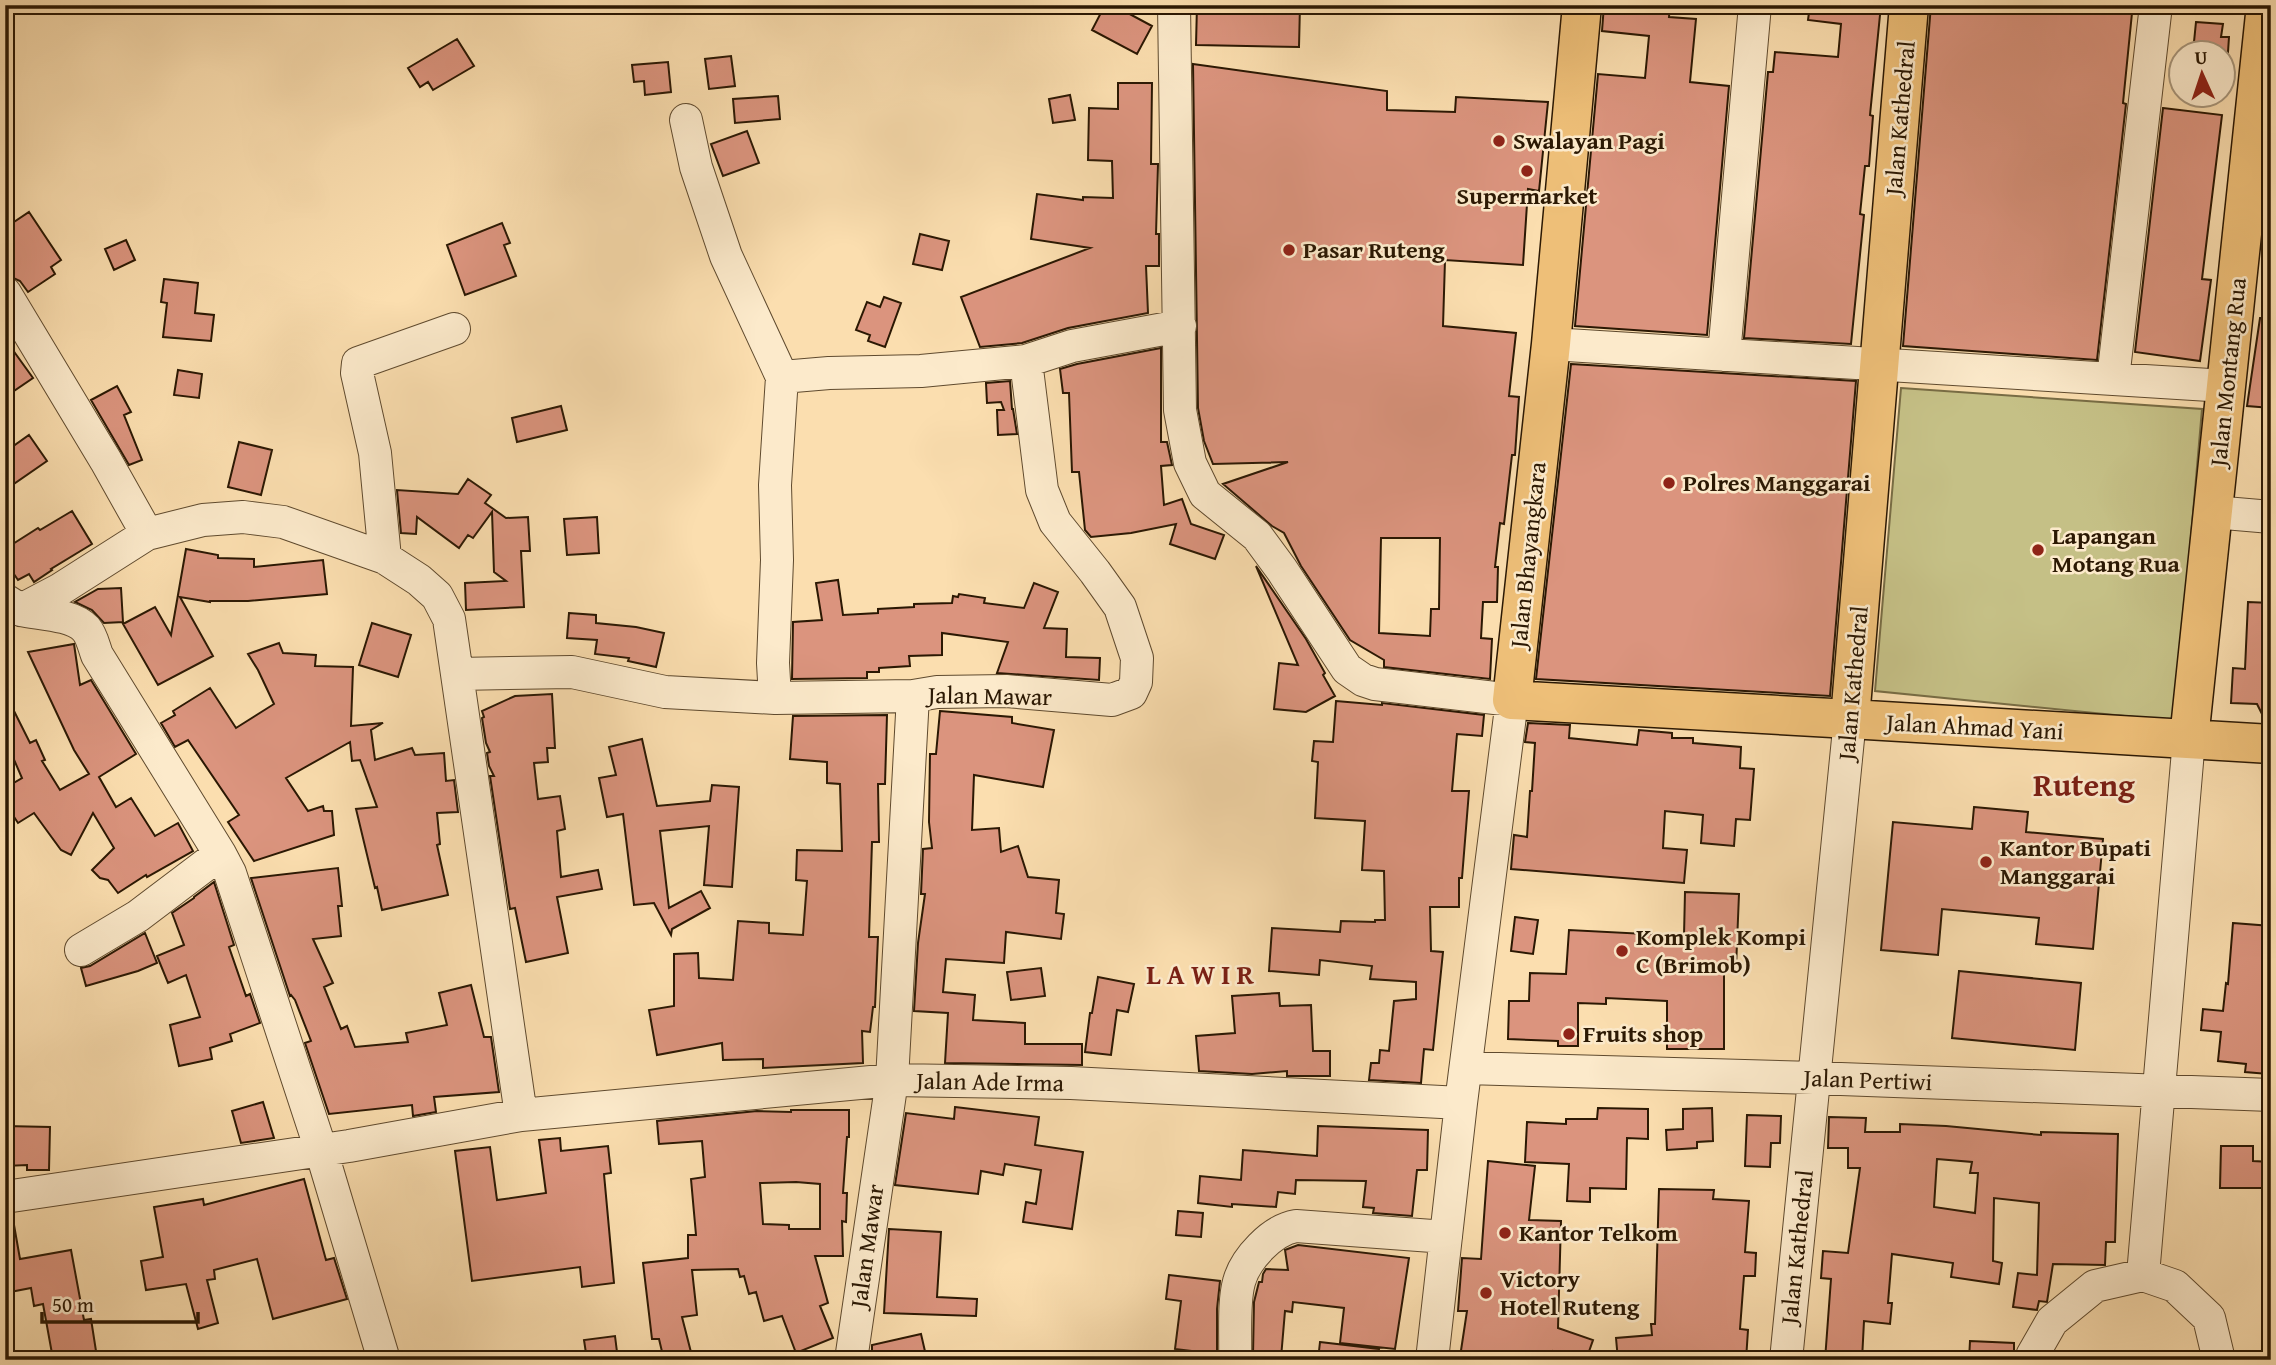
<svg xmlns="http://www.w3.org/2000/svg" width="2276" height="1365" font-family="'Gentium Book Plus',serif">
  <rect width="100%" height="100%" fill="#fbdeaf"/>
  <filter id="stains"><feTurbulence type="fractalNoise" baseFrequency=".00286" numOctaves="4"/><feColorMatrix values="0 0 0 0 .2 0 0 0 0 .09 0 0 0 0 .02 0 0 0 .5 -.17"/></filter>
  <radialGradient id="worn" r=".72"><stop offset=".6" stop-color="#630" stop-opacity="0"/><stop offset="1" stop-color="#630" stop-opacity=".3"/></radialGradient>
  <path fill="#c5c086" stroke="#786c44" stroke-width="2" d="M1901 388 2202 409 2175 721 1875 691Z"/>
  <path fill="#db947e" stroke="#2b1803" stroke-width="2" fill-rule="evenodd" d="M1105 5H1113L1152 26 1137 54 1092 30Z
    M1197 5H1300L1299 47 1196 45Z
    M1604 5H1670L1669 17 1696 19 1690 82 1729 86 1707 335 1575 326 1598 74 1645 78 1649 36 1602 31Z
    M1810 5H1881L1870 115 1873 116 1869 166H1865L1860 214 1864 215 1851 344 1744 338 1768 72H1773L1775 52 1838 57 1841 24 1808 20Z
    M1931 5H2049L2132 13 2123 103 2126 104 2097 360 1903 346Z
    M2196 22 2223 24 2221 37H2229L2228 52H2193Z
    M457 39 474 66 433 90 428 82 420 87 408 68Z
    M731 56 735 86 709 89 705 59Z
    M668 62 671 92 645 95 644 81 634 82 632 65Z
    M1193 64 1387 91V110L1455 112 1456 97 1548 102 1539 191 1528 189 1523 265 1445 260 1443 326 1516 333 1509 396 1519 397 1515 455H1512L1504 524 1500 523 1495 567H1498L1497 602H1483L1481 638 1492 639 1490 679 1384 667V660L1350 640 1301 566 1284 533 1272 526 1223 484 1288 462 1213 464 1204 441 1198 408ZM1381 538H1440L1439 609H1431L1430 636 1379 633Z
    M1118 83H1152L1151 164H1158L1156 234H1159V266H1146L1148 313 1068 328 1022 343 980 347 961 297 1090 248 1031 239 1037 194 1083 200V197L1113 198 1112 161 1088 160 1089 108 1118 109Z
    M1070 95 1075 120 1053 123 1049 99Z
    M778 96 780 119 735 123 733 99Z
    M2163 108 2222 115 2202 279 2211 280 2200 361 2135 352Z
    M747 131 759 163 723 176 711 144Z
    M29 212 61 260 51 267 55 274 28 292 20 281 9 276 5 270V228Z
    M502 223 510 243 504 245 516 276 465 295 447 245Z
    M920 234 949 241 942 270 913 264Z
    M126 240 135 260 114 270 105 249Z
    M164 279 198 283 195 313 214 315 211 341 163 337 167 303 161 302Z
    M884 297 901 303 885 347 868 341 870 335 856 330 867 302 880 307Z
    M2260 318 2271 319V408L2247 406Z
    M1161 348V442H1167L1172 465 1161 466 1164 505 1182 499 1191 524 1224 535 1215 559 1170 544 1176 524 1131 533 1091 537 1085 530 1079 472H1072L1069 393H1063L1060 369 1077 364Z
    M15 353 33 378 5 397V360Z
    M1571 364 1856 381 1830 696 1536 679Z
    M178 370 202 374 199 398 174 395Z
    M1010 381 1012 409H1013L1017 434 998 435 997 410H1004L1001 402 987 403 986 383Z
    M117 386 131 412 124 415 142 460 129 465 91 400Z
    M561 406 567 430 517 442 512 418Z
    M29 435 47 461 5 490V452Z
    M239 442 272 450 261 495 228 487Z
    M468 479 491 495 485 503 506 518 528 517 530 551H521L524 607 466 610 465 583 506 581 494 572 492 512 473 538 468 535 459 548 417 517 416 534 401 533 397 490 458 494Z
    M72 511 92 544 51 569 52 570 34 582 29 574 18 580 5 561V549L38 528 40 530Z
    M597 517 599 553 567 555 564 519Z
    M186 549 218 555V558L254 559V567L323 560 327 594 248 601H210V602L180 597 213 656 158 685 123 624 155 607 171 635Z
    M1256 566 1306 639 1325 673 1323 675 1335 696 1306 712 1274 709 1279 663 1298 665Z
    M838 580 843 615 878 613V609L914 607V604L952 603 953 596 958 597 959 594 985 598 984 603 1024 608 1034 583 1058 592 1044 628 1067 629 1066 657 1100 658 1099 680 997 673 1008 642 942 633V655L909 656 910 666 879 668V672H867V678L792 679 793 622 822 620 816 583Z
    M121 588 123 622 104 623 92 610 75 602 98 589Z
    M2248 602 2271 603V722H2266L2257 704 2231 703 2233 668 2245 669Z
    M569 613 596 615V623L636 627 664 633 656 667 628 661 629 658 595 654 597 640 567 638Z
    M372 623 411 635 398 677 359 665Z
    M279 643 283 653 316 655 315 666 353 667 351 726 383 723 371 730 375 760 412 748 415 755 444 753 446 781 454 780 458 812 437 813 440 844 437 845 448 895 382 910 377 887 375 888 356 809 377 807 360 760 352 761 350 742 286 778 308 811 323 806 324 811H332L334 835 254 861 228 822 239 815 188 740 175 747 161 723 175 715 173 711 210 688 236 728 274 704 258 670 248 654Z
    M74 644 80 685 91 680 136 754 99 777 116 807 131 798 155 836 178 823 193 851 147 877 146 875 118 893 108 880 100 878 92 870 114 848 93 813 71 855 61 850 34 813 18 823 5 803V788L22 778 5 739V693L30 743 36 740 45 760 42 761 60 790 89 774 74 750 28 652Z
    M552 694 555 748H547L548 762 534 763 538 799 560 796 565 829 557 831 561 877 598 870 602 889 557 897 568 953 526 962 515 908 510 909 490 776H494L489 766 487 753 490 752 486 743 482 718 484 717 482 711 515 696Z
    M1336 701 1382 705V703L1484 715 1482 736 1457 734 1452 791H1469L1462 878H1459V907H1430L1431 951 1443 952 1433 1050 1424 1049 1421 1083 1369 1080 1371 1063H1379L1380 1050 1389 1051 1394 1001 1416 999V982L1370 979 1372 966 1320 960 1319 975 1269 971 1272 928 1340 932 1341 921 1375 922V920H1385L1384 871 1362 870 1365 821 1315 818 1318 762 1312 761 1314 741 1333 742Z
    M940 711 1012 717V723L1054 730 1043 787 974 775 972 830 999 828 1001 852 1018 846 1028 877 1059 880 1056 913 1064 914 1061 939 1006 932 1004 963 946 959 943 992 975 995 973 1020 1025 1023V1044H1082V1065L945 1063 948 1013 914 1011 918 943 925 894H921L923 849 932 848 929 822 930 754H936Z
    M887 715 885 784H878L879 842H872L869 937H878L875 1007H873L870 1032 862 1031 863 1063 763 1068V1059L723 1060 722 1043 657 1055 649 1010 674 1006V954L698 953 699 978 733 980 738 921 769 923V933L803 935 807 881 796 880 797 850 842 851 840 784 827 783V762L790 759 793 716Z
    M1528 723 1570 725 1569 738 1637 745 1639 730 1672 733V738H1693V743L1741 747 1740 768 1754 769 1750 820 1736 819 1734 846 1701 843 1703 815 1665 811 1663 848 1687 850 1684 883 1511 869 1514 835 1527 837 1530 791H1532L1535 743 1525 742Z
    M642 739 657 806 710 801 712 785 739 787 732 887 704 885 709 826 660 831 669 908 701 891 710 908 672 929 671 935 654 903 634 905 623 814 607 817 599 778 616 775 609 747Z
    M1974 807 2028 812 2026 832 2103 839 2093 949 2036 944 2039 918 1942 909 1938 955 1881 950 1893 822 1972 829Z
    M338 868 342 906H338L341 936 313 939 333 983 324 987 341 1029 347 1026 355 1047 408 1042 406 1033 447 1025 439 993 471 985 484 1037H491L499 1092 434 1097 436 1112 413 1116 412 1105 329 1114 305 1043 311 1041 295 1000 291 995 290 996 251 878Z
    M214 882 234 945 229 947 246 996 250 994 260 1023 230 1034 232 1041 210 1048 212 1059 179 1066 170 1025 200 1017 186 975 168 983 157 956 184 945 172 913 194 898V897Z
    M1685 892 1739 894 1736 968H1724V1049H1667V1001L1606 998V1004L1578 1003V1046H1558V1041L1508 1039 1509 1001H1529L1530 973 1566 974 1569 930 1684 936Z
    M1515 917 1538 920 1533 954 1511 951Z
    M2233 923 2271 926V1044L2268 1074 2245 1072 2246 1064 2218 1061 2221 1032 2201 1030 2203 1009 2223 1011 2226 983 2228 984Z
    M145 933 157 963 138 971 86 986 81 968 90 966Z
    M1041 968 1045 996 1011 1000 1007 972Z
    M1959 971 2081 983 2075 1050 1952 1038Z
    M1098 977 1134 984 1128 1012 1117 1010 1111 1055 1085 1052 1090 1013H1092Z
    M1279 993 1280 1006 1311 1005 1313 1051H1330V1076H1287V1071L1252 1074 1199 1071 1196 1036 1235 1033 1232 996Z
    M263 1102 274 1138 241 1143 232 1111Z
    M955 1107 1039 1117 1035 1145 1083 1152 1072 1229 1023 1222 1026 1202 1036 1204 1041 1170 1005 1164 1003 1175 981 1171 978 1194 895 1185 906 1113 954 1119Z
    M1598 1108 1648 1109V1139L1627 1138 1626 1189 1590 1188V1202L1567 1201 1569 1164 1525 1162 1527 1122 1566 1124V1119H1597Z
    M1712 1108 1713 1141 1697 1142V1148L1667 1150 1666 1130 1683 1129V1109Z
    M791 1110H849V1137H847L843 1193H847L846 1222 842 1221 843 1256H815L828 1303 820 1306 833 1338 796 1353 782 1316 764 1321 756 1292 749 1294 744 1276 740 1277 738 1269 692 1270 697 1315 682 1317 693 1360H664L659 1339H652L643 1263 688 1258V1235H696L691 1179 705 1177 702 1141 659 1144 657 1121 757 1111 791 1112ZM796 1182 820 1184V1229H789V1225L763 1224 760 1183Z
    M1747 1115 1781 1116 1780 1143H1771L1770 1167 1745 1166Z
    M1829 1117 1866 1118 1865 1132H1900V1124L1946 1126 2041 1135V1132L2118 1134 2115 1242H2106L2105 1265 2053 1264 2047 1302 2039 1301 2037 1310 2013 1307 2018 1273 2037 1275 2039 1203 1994 1198 1993 1261 2002 1263 1999 1284 1951 1277 1953 1263 1892 1254 1888 1303H1892L1890 1324 1864 1321 1862 1360H1825L1831 1279 1821 1278 1823 1251 1848 1253 1860 1168H1848V1148H1828ZM1937 1159 1972 1162 1970 1173H1978L1975 1213 1934 1207Z
    M5 1126 50 1127 49 1170H27V1165L5 1166Z
    M1318 1126 1428 1130 1427 1170H1417L1412 1216 1373 1213 1374 1208 1363 1207 1366 1181 1296 1180 1295 1194 1278 1192 1276 1207 1232 1204V1207L1198 1203 1200 1176 1241 1180 1243 1150 1317 1156Z
    M560 1138 561 1151 608 1146 611 1173 604 1174 614 1283 582 1287 580 1267 472 1281 455 1151 490 1147 497 1200 546 1193 539 1140Z
    M2221 1146H2253V1161L2271 1162V1188H2220Z
    M1488 1161 1535 1166 1529 1220 1561 1221 1558 1328 1593 1340 1586 1360H1579L1553 1351 1552 1360H1478L1460 1357 1467 1311H1458L1462 1258 1481 1259Z
    M304 1179 326 1260 334 1258 347 1299 273 1319 257 1259 214 1270 215 1279 207 1280 218 1323 198 1329 186 1284 146 1290 141 1261 163 1257 154 1207 203 1199 204 1205Z
    M1659 1189 1714 1190 1713 1199 1749 1201 1745 1252 1756 1253 1755 1276H1744L1740 1329 1748 1330 1746 1360H1618L1616 1338 1652 1335 1651 1324H1655Z
    M1178 1211 1203 1213 1201 1237 1176 1235Z
    M14 1225 20 1259 71 1250 84 1320 91 1319 96 1351 53 1359 43 1304 34 1306 31 1288 5 1293V1226Z
    M889 1229 941 1232 937 1297 977 1299 976 1316 884 1313Z
    M1298 1245 1409 1258 1395 1349 1340 1343 1344 1308 1293 1302 1292 1312 1285 1311 1281 1358 1253 1355 1254 1302 1259 1282H1262L1263 1274 1266 1269 1288 1270 1285 1250Z
    M1169 1275 1220 1281 1217 1309V1354L1175 1349 1181 1301 1166 1299Z
    M921 1334 927 1360H872V1345Z
    M615 1336 618 1360H587L584 1340Z
    M1970 1341 2014 1343V1360H1969Z
    M1320 1342 1379 1349 1378 1360H1318Z"/>
  <g fill="none" stroke-linecap="round" stroke-linejoin="round">
    <defs>
      <path id="minor" d="M1174 5 1180 410 1190 463 1205 494 1257 536 1282 570 1347 669 1363 680 1375 684 1512 700 1461 1103 1432 1360
        M686 120 696 167 726 256 782 377 829 373 921 371 1026 361
        M5 293 106 461 147 534
        M1551 344 2226 386
        M1724 355 1755 5
        M782 377 775 485 777 560 773 663 775 698 913 696
        M2113 379 2156 5
        M2213 512 2271 517
        M385 558 375 453 357 373 358 363 454 329
        M5 600 21 610 59 590 147 534 203 520 243 517 283 522 385 558 419 580 437 596 449 619 521 1115
        M21 610C40 614 72 614 86 629 92 636 94 647 97 655L220 854 230 873 321 1150 384 1360
        M457 674 572 672 665 692 775 698
        M81 950 138 916 220 854
        M1466 1068 1814 1078 2271 1095
        M5 1197 349 1146 521 1115 892 1080 1071 1083 1461 1103
        M2143 1275 2189 739
        M851 1360 892 1080 913 696 937 692 1006 691 1112 700 1131 693 1136 682 1137 658 1120 607 1095 572 1055 522 1042 490 1026 361 1072 346 1180 326
        M1235 1360C1236 1337 1233 1303 1239 1282 1245 1259 1272 1230 1296 1226L1446 1237
        M1786 1360 1850 719
        M2032 1360V1356L2052 1321 2095 1286 2143 1275 2175 1286 2209 1318 2219 1360"/>
      <path id="major" d="M1582 5 1551 344 1512 700 1850 719"/>
      <path id="highway" d="M1909 5 1850 719 2271 744
        M2189 739 2266 5"/>
    </defs>
    <use href="#minor" stroke="#5f4a2e" stroke-width="34"/>
    <use href="#major" stroke="#2b1803" stroke-width="41"/>
    <use href="#highway" stroke="#2b1803" stroke-width="41"/>
    <use href="#minor" stroke="#fceacb" stroke-width="32"/>
    <use href="#major" stroke="#eebf78" stroke-width="38"/>
    <use href="#highway" stroke="#eebf78" stroke-width="38"/>
  </g>
  <g fill="#8f2418" stroke="#fceacb" stroke-width="2.5">
    <circle cx="1499" cy="141" r="7"/>
    <circle cx="1527" cy="171" r="7"/>
    <circle cx="1289" cy="250" r="7"/>
    <circle cx="1669" cy="483" r="7"/>
    <circle cx="2038" cy="550" r="7"/>
    <circle cx="1986" cy="862" r="7"/>
    <circle cx="1622" cy="951" r="7"/>
    <circle cx="1569" cy="1034" r="7"/>
    <circle cx="1505" cy="1233" r="7"/>
    <circle cx="1486" cy="1293" r="7"/>
  </g>
  <g text-anchor="middle" stroke-width="5" stroke-linejoin="round" paint-order="stroke">
    <g font-size="24" fill="#2b1803" stroke="#fceacb">
      <text transform="translate(1900 118) rotate(-85)" y="8">Jalan Kathedral</text>
      <text transform="translate(2228 372) rotate(-84)" y="8">Jalan Montang Rua</text>
      <text transform="translate(1528 555) rotate(-84)" y="8">Jalan Bhayangkara</text>
      <text transform="translate(1853 683) rotate(-85)" y="8">Jalan Kathedral</text>
      <text transform="translate(990 696) rotate(1)" y="8">Jalan Mawar</text>
      <text transform="translate(1975 727) rotate(3)" y="8">Jalan Ahmad Yani</text>
      <text transform="translate(1868 1080) rotate(2)" y="8">Jalan Pertiwi</text>
      <text transform="translate(990 1082) rotate(1)" y="8">Jalan Ade Irma</text>
      <text transform="translate(867 1246) rotate(-82)" y="8">Jalan Mawar</text>
      <text transform="translate(1797 1247) rotate(-84)" y="8">Jalan Kathedral</text>
    </g>
    <g font-size="24" font-weight="bold" fill="#2b1803" stroke="#fceacb" text-anchor="start">
      <text x="1513" y="149">Swalayan Pagi</text>
      <text x="1527" y="204" text-anchor="middle">Supermarket</text>
      <text x="1303" y="258">Pasar Ruteng</text>
      <text x="1683" y="491">Polres Manggarai</text>
      <text x="2052" y="544">Lapangan<tspan x="2052" dy="28">Motang Rua</tspan></text>
      <text x="2000" y="856">Kantor Bupati<tspan x="2000" dy="28">Manggarai</tspan></text>
      <text x="1636" y="945">Komplek Kompi<tspan x="1636" dy="28">C (Brimob)</tspan></text>
      <text x="1583" y="1042">Fruits shop</text>
      <text x="1519" y="1241">Kantor Telkom</text>
      <text x="1500" y="1287">Victory<tspan x="1500" dy="28">Hotel Ruteng</tspan></text>
    </g>
    <g font-size="28" font-weight="bold" fill="#7a1f14" stroke="#fceacb">
      <text x="1200" y="984">L A W I R</text>
    </g>
    <g font-size="32" font-weight="bold" fill="#7a1f14" stroke="#fceacb">
      <text x="2084" y="796">Ruteng</text>
    </g>
  </g>
  <rect width="2276" height="1365" fill="none" stroke="#fbdeaf" stroke-width="28"/>
  <rect x="7" y="7" width="2262" height="1351" fill="none" stroke="#2b1803" stroke-width="3.5"/>
  <rect x="14" y="14" width="2248" height="1337" fill="none" stroke="#2b1803" stroke-width="2"/>
  <g transform="translate(2202 74) rotate(357)"><circle r="33" fill="#fceacb" stroke="#a8967b" stroke-width="2"/>
  <path d="M0-5L12 26L0 18L-12 26Z" fill="#8f2418"/>
  <text y="-10" font-size="19" font-weight="bold" text-anchor="middle" fill="#2b1803">U</text>
  </g>
  <path d="M42 1312v10h156v-10" fill="none" stroke="#2b1803" stroke-width="3.5"/>
  <text x="52" y="1312" font-size="21" fill="#2b1803" stroke="#fceacb" stroke-width="5" paint-order="stroke">50 m</text>
  <rect width="100%" height="100%" filter="url(#stains)"/>
  <rect width="100%" height="100%" fill="url(#worn)"/>
</svg>
